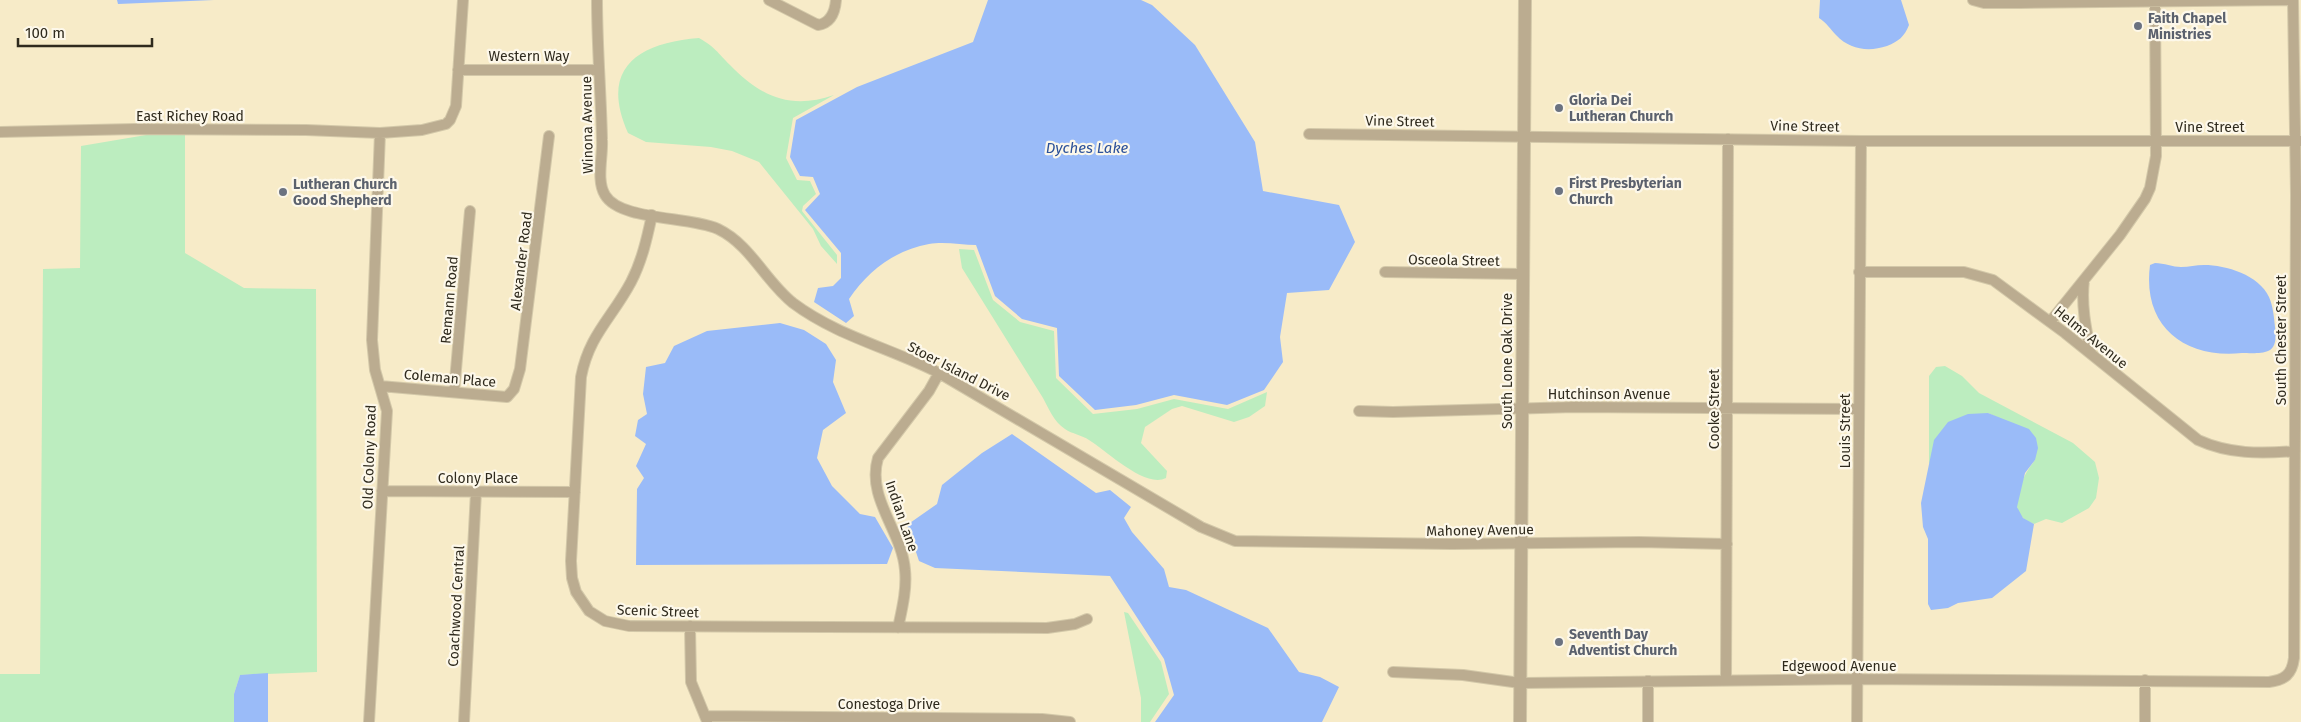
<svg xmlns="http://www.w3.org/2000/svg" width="2301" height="722" font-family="'Fira Sans',sans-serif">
  <rect width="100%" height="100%" fill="#f7ebc8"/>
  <path fill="#bcedbf" d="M699 38C716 48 717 52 730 65 761 97 791 110 834 95L793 118 786 158 797 180 810 181 816 194 803 206 802 211 837 255V264L821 246 813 229 759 162 732 151 711 147 646 142 628 133C599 68 638 43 699 38Z
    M152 134H185V253L244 288 316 289 317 672 240 675 234 694V722H0V674H40L43 269 80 268 81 146Z
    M959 249 974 250 993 300 1020 322 1054 331 1056 378 1093 414 1137 409 1174 399 1228 409 1267 392 1265 406 1249 417 1234 422 1182 406 1172 409 1145 427 1141 443 1167 471 1166 478C1145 489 1106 450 1089 440 1082 435 1072 434 1065 429 1054 422 1049 409 1043 398L962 268Z
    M1945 366 1962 376 1979 393 2073 443 2095 462 2099 478 2096 498 2089 508 2062 523 2046 519 2034 524C2031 522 2025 521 2023 518 2007 503 2025 473 2035 460L2005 421 1988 413 1929 464V376L1936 367Z
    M1124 612 1128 613 1161 662 1169 694 1150 722H1141V698Z"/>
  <path fill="#9abbf8" d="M117 0H214L118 4Z
    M988 0H1141L1152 5 1195 45 1255 142 1263 191 1339 205 1355 242 1329 290 1287 293 1280 337 1283 362 1264 390 1227 405 1174 395 1136 405 1095 410 1059 376 1057 328 1022 319 995 296 976 245C962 245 944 241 929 244 895 250 868 271 849 299L854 316 846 323 814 302 818 288 833 286 841 278V253L805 210 820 194 813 177 800 176 790 157 796 120 857 87 973 42Z
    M1820 0H1901L1909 25C1904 37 1899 41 1887 46 1869 52 1850 50 1836 35 1830 29 1827 23 1819 18Z
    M2155 263C2164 263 2173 267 2181 267 2189 267 2196 265 2204 265 2226 265 2259 275 2269 297 2273 306 2274 317 2275 327 2276 335 2277 347 2268 351 2262 354 2249 353 2242 353 2184 359 2142 326 2150 265Z
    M780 323 804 330 826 344 836 360 833 382 846 413 823 430 817 458 832 486 860 514 875 517 893 548 887 564 636 565 637 489 644 478 636 466 646 444 635 436 638 420 647 414 643 394 646 367 665 363 674 346 707 331Z
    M1988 413 2029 429 2036 438 2038 448 2035 460 2025 473 2017 507 2023 518 2034 524 2026 571 1992 598 1958 603 1948 608 1931 610 1928 604V539L1923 527 1921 503 1934 440 1948 422 1968 414Z
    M1012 434 1096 493 1110 490 1131 507 1124 518 1132 532 1164 569 1169 587 1186 590 1268 628 1299 672 1320 677 1339 687 1322 722H1155L1174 695 1164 659 1110 576 935 568 919 561 907 525 937 504 942 485 982 453Z
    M268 673V722H234V694L240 675Z"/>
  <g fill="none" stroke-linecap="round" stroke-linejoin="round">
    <defs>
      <path id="minor" d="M597 0C597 47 601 93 602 140 603 157 596 180 605 195 620 221 690 216 718 229 751 245 765 281 793 303 837 336 890 348 939 373L1201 527 1235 541 1452 544 1639 542 1727 544
        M769 0 818 25C831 23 835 12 836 0
        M1973 0 1984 3H2020L2290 0
        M458 70H599
        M0 132 135 129 306 130 380 133 422 130 446 124 450 120 456 106 463 0
        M1309 134 1861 141H2300
        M652 215C647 238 642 261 631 282 612 318 589 335 581 377L571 561 572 578 576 592 589 611 605 621 629 626 1047 628 1075 624 1087 619
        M1385 272 1523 274
        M1859 272H1964L1993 280 2065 333 2198 440C2229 454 2260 454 2295 451
        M2084 280C2081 305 2086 329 2091 354
        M2050 322 2120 235 2145 199 2150 188 2156 156 2155 0
        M380 386 507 397 514 389 520 369 549 136
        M454 392 470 211
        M1359 411 1393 412 1574 407 1859 409
        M382 491 575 492
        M690 626 691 682 707 721
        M898 628C902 609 907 589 905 570 902 531 866 498 878 458L929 391 939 373
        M1393 672 1463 675 1520 683 1857 679 2269 682C2284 680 2292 675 2294 658L2296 195 2293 0
        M1726 680 1728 139
        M707 716 1042 719 1070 722
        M369 722 387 411 375 370 372 340 380 133
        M464 722 476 492
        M1648 722V681
        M1857 722 1861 141
        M2145 722V680"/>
      <path id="tertiary" d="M1520 722 1525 0"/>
    </defs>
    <use href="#minor" stroke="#d3c8a9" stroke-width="12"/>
    <use href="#tertiary" stroke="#d3c8a9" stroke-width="14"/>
    <use href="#minor" stroke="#bbac90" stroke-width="10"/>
    <use href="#tertiary" stroke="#bbac90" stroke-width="12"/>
  </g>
  <g fill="#6b7280" stroke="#fdf8ea" stroke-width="2">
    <circle cx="2138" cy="26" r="5"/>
    <circle cx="1559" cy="108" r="5"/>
    <circle cx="1559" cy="191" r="5"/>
    <circle cx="283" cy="192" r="5"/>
    <circle cx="1559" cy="642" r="5"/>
  </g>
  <g text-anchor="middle" stroke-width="4.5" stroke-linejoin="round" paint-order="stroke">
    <g font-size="14" font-weight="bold" fill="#5b616d" stroke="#fdf8ea" text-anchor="start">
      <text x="2148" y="23">Faith Chapel<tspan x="2148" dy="16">Ministries</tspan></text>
      <text x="1569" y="105">Gloria Dei<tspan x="1569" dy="16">Lutheran Church</tspan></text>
      <text x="1569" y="188">First Presbyterian<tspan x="1569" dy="16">Church</tspan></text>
      <text x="293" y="189">Lutheran Church<tspan x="293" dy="16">Good Shepherd</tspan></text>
      <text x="1569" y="639">Seventh Day<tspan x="1569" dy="16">Adventist Church</tspan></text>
    </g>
    <g font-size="14" fill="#2f2a1d" stroke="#fdf8ea">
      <text x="529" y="61">Western Way</text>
      <text x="190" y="121">East Richey Road</text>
      <text transform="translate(1400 121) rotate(1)" y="5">Vine Street</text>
      <text transform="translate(587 125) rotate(-91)" y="5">Winona Avenue</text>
      <text transform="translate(1805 126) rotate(1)" y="5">Vine Street</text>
      <text x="2210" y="132">Vine Street</text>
      <text transform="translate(1454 260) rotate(1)" y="5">Osceola Street</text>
      <text transform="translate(521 261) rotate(-83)" y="5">Alexander Road</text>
      <text transform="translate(449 300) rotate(-85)" y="5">Remann Road</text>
      <text transform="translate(2091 337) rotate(39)" y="5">Helms Avenue</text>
      <text transform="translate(2281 340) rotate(-90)" y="5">South Chester Street</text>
      <text transform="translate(1507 361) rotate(-90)" y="5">South Lone Oak Drive</text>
      <text transform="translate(959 371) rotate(27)" y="5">Stoer Island Drive</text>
      <text transform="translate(450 378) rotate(5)" y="5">Coleman Place</text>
      <text x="1609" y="399">Hutchinson Avenue</text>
      <text transform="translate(1714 409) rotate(-90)" y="5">Cooke Street</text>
      <text transform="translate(1845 431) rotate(-90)" y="5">Louis Street</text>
      <text transform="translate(369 457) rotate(-88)" y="5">Old Colony Road</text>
      <text x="478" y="483">Colony Place</text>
      <text transform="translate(902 516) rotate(71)" y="5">Indian Lane</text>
      <text transform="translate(1480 530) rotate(-1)" y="5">Mahoney Avenue</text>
      <text transform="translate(456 606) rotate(-87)" y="5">Coachwood Central</text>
      <text transform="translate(658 611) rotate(2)" y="5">Scenic Street</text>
      <text x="1839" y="671">Edgewood Avenue</text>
      <text x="889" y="709">Conestoga Drive</text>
    </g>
    <g font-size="15" font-style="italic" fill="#2c5199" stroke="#fdf8ea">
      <text x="1087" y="153">Dyches Lake</text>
    </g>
  </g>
  <path d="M18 38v8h134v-8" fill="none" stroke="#2f2a1d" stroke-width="2.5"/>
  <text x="25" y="38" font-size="15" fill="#2f2a1d" stroke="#fdf8ea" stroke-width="4" paint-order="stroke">100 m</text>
</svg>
